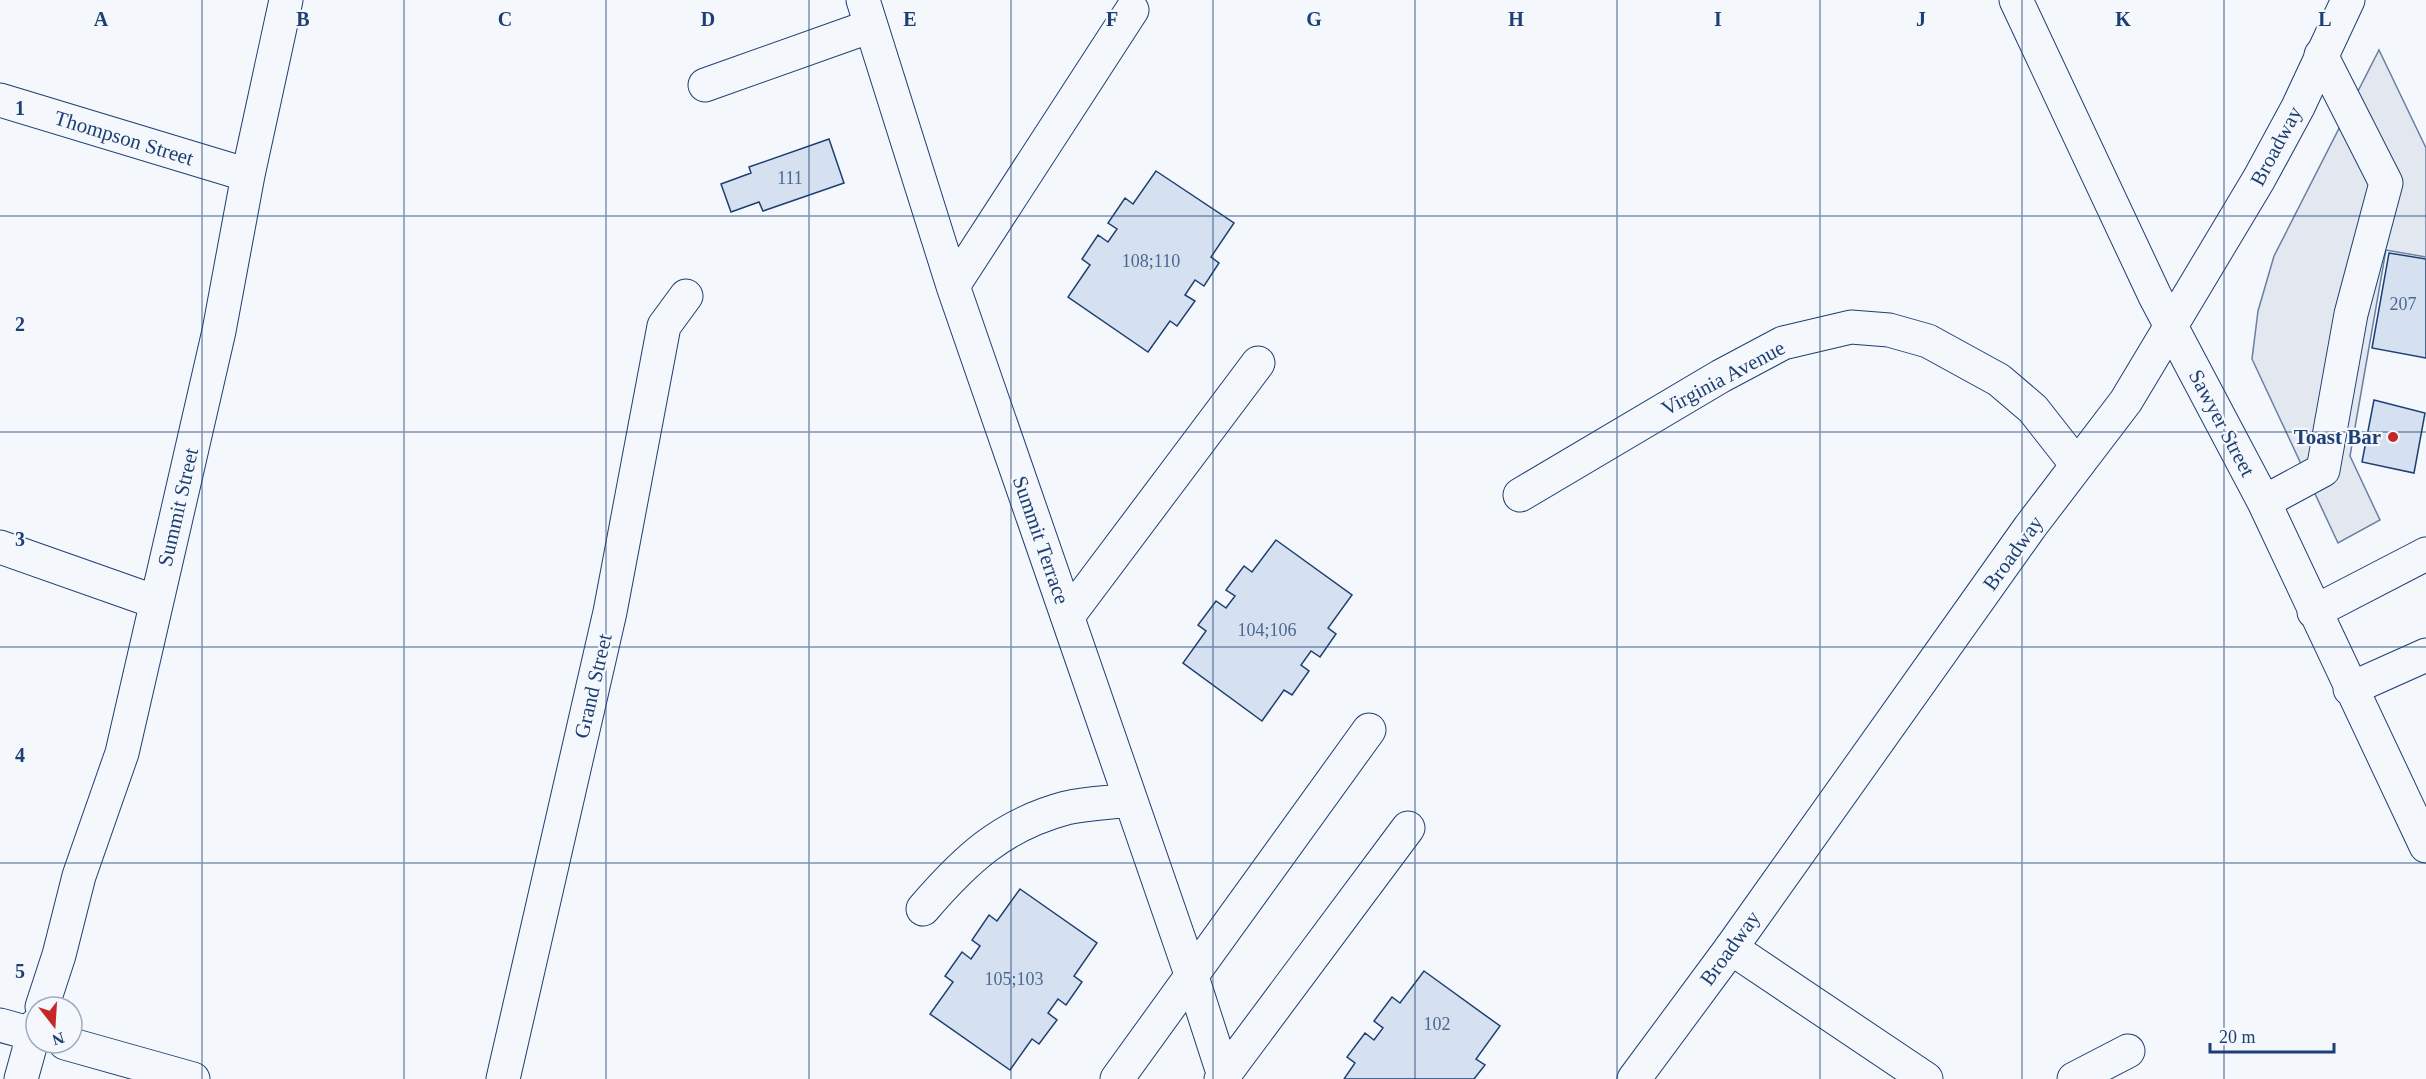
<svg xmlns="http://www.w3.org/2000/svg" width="2426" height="1079" font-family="Georgia,serif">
  <rect width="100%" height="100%" fill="#f4f7fb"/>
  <path fill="#e3e8f0" stroke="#687fa3" stroke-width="1.5" d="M2379 50 2426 148V257L2386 250 2350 456 2380 520 2338 543 2252 359 2258 311 2274 256Z"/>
  <path fill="#d5e0f0" stroke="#1d3f73" stroke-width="1.5" d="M829 139 844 183 763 211 759 202 731 212 721 184 751 173 749 167Z
    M1156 171 1234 223 1211 257 1219 263 1204 286 1195 280 1185 295 1195 301 1177 326 1170 321 1148 352 1068 297 1090 265 1082 259 1098 235 1108 242 1117 229 1108 223 1125 198 1133 204Z
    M2389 253 2426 259V358L2372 348Z
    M2374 400 2425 413 2414 473 2362 462Z
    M1276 540 1352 595 1328 628 1336 634 1320 657 1311 651 1301 665 1309 671 1292 695 1284 690 1262 721 1183 663 1206 631 1198 625 1216 601 1226 608 1235 596 1226 590 1244 566 1252 572Z
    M1020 889 1097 943 1074 976 1082 982 1066 1005 1058 999 1048 1013 1057 1020 1039 1044 1032 1039 1010 1070 930 1014 953 982 945 976 962 952 971 959 980 946 972 940 989 915 997 921Z
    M1424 971 1500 1026 1476 1059 1485 1065 1474 1079H1344L1355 1063 1347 1057 1365 1033 1374 1040 1383 1028 1374 1021 1392 997 1400 1003Z"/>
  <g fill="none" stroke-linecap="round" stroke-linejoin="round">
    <defs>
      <path id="minor" d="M863 0 953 286 1192 977 1225 1079
        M2016 0 2155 296 2264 502 2426 846
        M705 85 871 26
        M0 100 248 175
        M953 286 1132 10
        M1520 495 1721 376 1783 343 1851 327 1889 330 1928 341 1999 380 2033 409 2077 465
        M2264 502 2323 470 2351 314 2386 183 2321 55
        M0 547 156 602
        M2314 612 2426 554
        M1068 616 1258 363
        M2350 689 2426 655
        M923 909C965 860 1002 825 1066 808 1087 803 1109 803 1130 800
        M1731 948 1926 1079
        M42 1007 59 955 79 876 122 753 219 331 248 175 286 0
        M0 1025 36 1035
        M65 1043 193 1079
        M21 1079 36 1025
        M503 1079 610 612 664 326 686 296
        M1117 1079 1369 730
        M1221 1079 1408 828
        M2074 1079 2128 1051"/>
      <path id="major" d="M1634 1079 1731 948 2030 527 2126 401 2259 179 2298 107 2348 0"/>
    </defs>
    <use href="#minor" stroke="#1d3f73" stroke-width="35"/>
    <use href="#major" stroke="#1d3f73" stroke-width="35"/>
    <use href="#minor" stroke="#f4f7fb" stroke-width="33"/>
    <use href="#major" stroke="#f4f7fb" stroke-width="33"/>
  </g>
  <path fill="none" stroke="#1d3f73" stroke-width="1.5" stroke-opacity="0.55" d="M202 0V1079M404 0V1079M606 0V1079M809 0V1079M1011 0V1079M1213 0V1079M1415 0V1079M1617 0V1079M1820 0V1079M2022 0V1079M2224 0V1079M0 216H2426M0 432H2426M0 647H2426M0 863H2426"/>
  <circle fill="#c62828" stroke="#f4f7fb" stroke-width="2" cx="2393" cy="437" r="6"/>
  <g text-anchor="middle" stroke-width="4.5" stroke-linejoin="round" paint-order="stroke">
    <g font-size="18" fill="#4b6792">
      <text x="790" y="184">111</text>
      <text x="1151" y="267">108;110</text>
      <text x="2403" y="310">207</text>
      <text x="1267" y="636">104;106</text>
      <text x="1014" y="985">105;103</text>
      <text x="1437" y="1030">102</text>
    </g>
    <g font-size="21" fill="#1d3f73" stroke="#f4f7fb">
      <text transform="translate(124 138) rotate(17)" y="7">Thompson Street</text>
      <text transform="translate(2276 146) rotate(-62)" y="7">Broadway</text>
      <text transform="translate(1723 378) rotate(-28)" y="7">Virginia Avenue</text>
      <text transform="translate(2222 423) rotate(62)" y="7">Sawyer Street</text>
      <text transform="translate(178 507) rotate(-77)" y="7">Summit Street</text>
      <text transform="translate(1041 540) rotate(71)" y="7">Summit Terrace</text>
      <text transform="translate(2013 553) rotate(-54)" y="7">Broadway</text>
      <text transform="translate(593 686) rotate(-77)" y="7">Grand Street</text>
      <text transform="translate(1730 948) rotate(-54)" y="7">Broadway</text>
    </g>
    <g font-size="21" font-weight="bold" fill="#1d3f73" stroke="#f4f7fb" text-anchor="end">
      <text x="2381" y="444">Toast Bar</text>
    </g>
  </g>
  <g font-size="20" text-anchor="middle" font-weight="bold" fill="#1d3f73" stroke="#f4f7fb" stroke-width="4.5" stroke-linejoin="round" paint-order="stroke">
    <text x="101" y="26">A</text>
    <text x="303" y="26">B</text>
    <text x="505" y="26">C</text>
    <text x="708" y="26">D</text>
    <text x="910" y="26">E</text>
    <text x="1112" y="26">F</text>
    <text x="1314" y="26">G</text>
    <text x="1516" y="26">H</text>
    <text x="1718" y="26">I</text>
    <text x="1921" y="26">J</text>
    <text x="2123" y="26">K</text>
    <text x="2325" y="26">L</text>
    <text x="20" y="115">1</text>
    <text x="20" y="331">2</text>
    <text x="20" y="546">3</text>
    <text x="20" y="762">4</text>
    <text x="20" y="978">5</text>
  </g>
  <g transform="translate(54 1025) rotate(163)"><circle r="28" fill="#f4f7fb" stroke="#9eadc5" stroke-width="1.5"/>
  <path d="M0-4.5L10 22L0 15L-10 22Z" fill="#c62828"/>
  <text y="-9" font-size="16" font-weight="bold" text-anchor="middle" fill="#1d3f73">N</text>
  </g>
  <path d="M2210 1043v9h124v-9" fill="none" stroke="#1d3f73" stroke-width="3"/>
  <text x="2219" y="1043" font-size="18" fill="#1d3f73" stroke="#f4f7fb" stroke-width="4.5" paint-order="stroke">20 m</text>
</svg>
